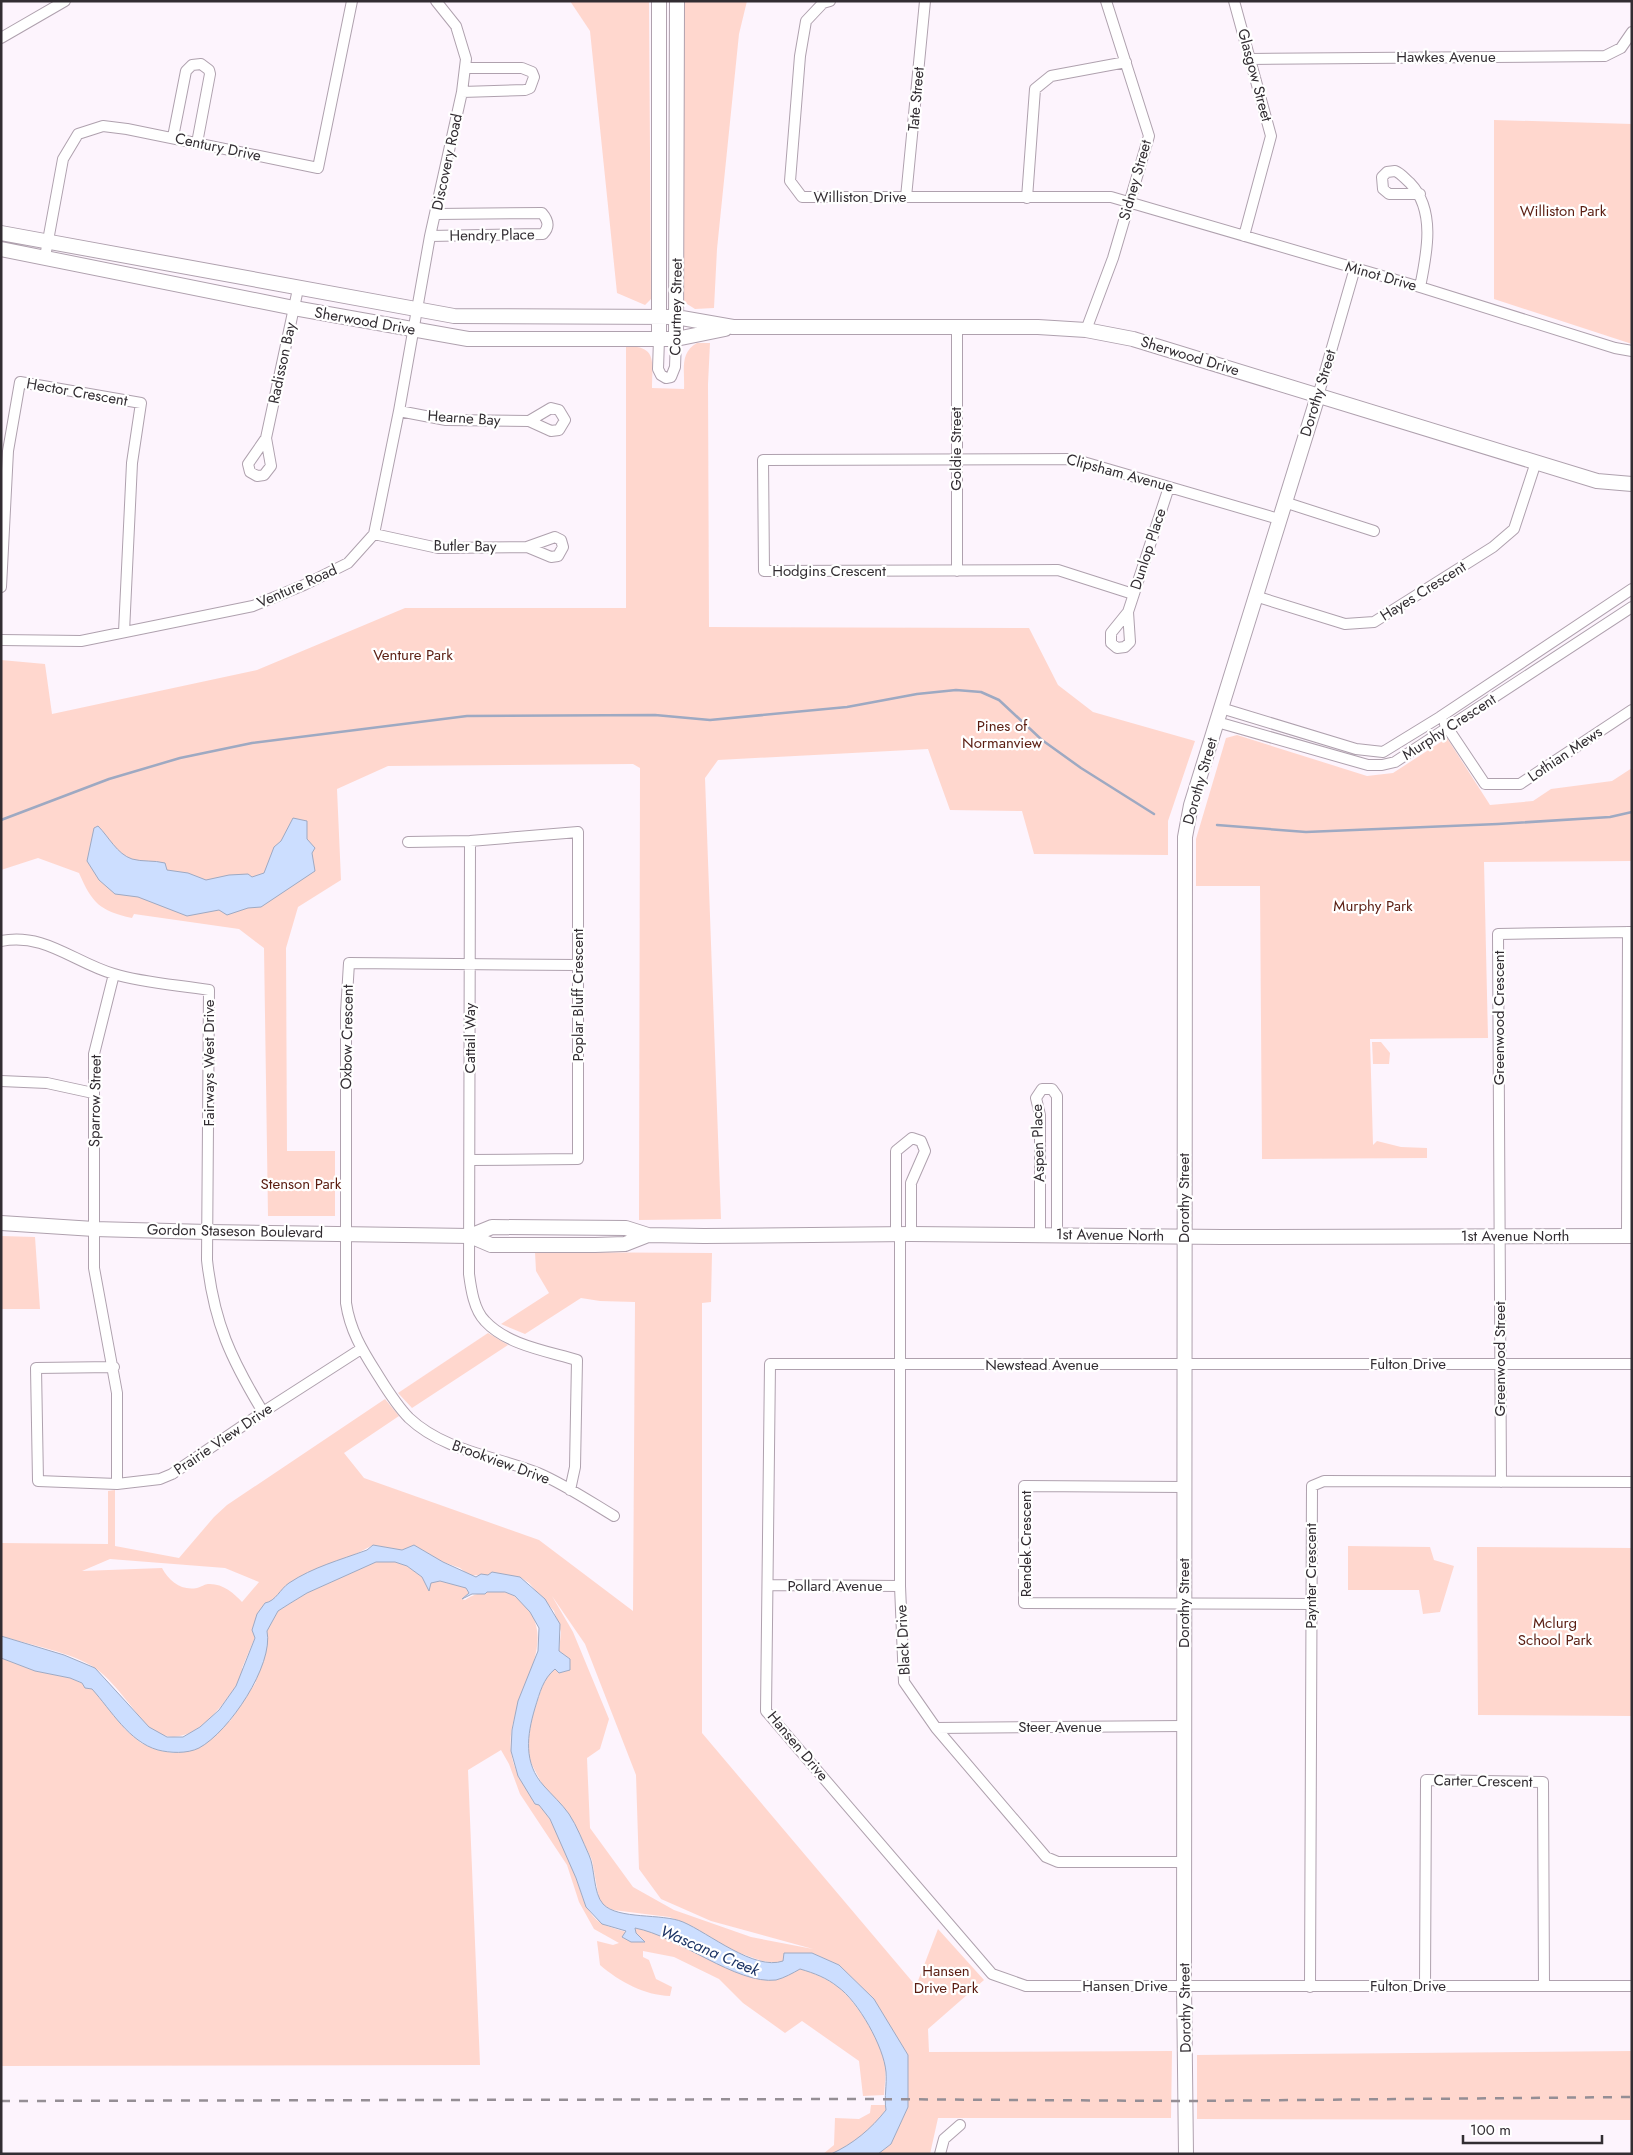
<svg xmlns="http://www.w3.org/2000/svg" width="1633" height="2155" font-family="Jost,sans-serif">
  <rect width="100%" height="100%" fill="#fdf4fd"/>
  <path fill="#ffd7ce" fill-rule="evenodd" d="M570 1H649L651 299 645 305 617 293 590 31Z
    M684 1H747L739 34 717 249 714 308 695 309 684 302Z
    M1494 120 1632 124V344L1494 299Z
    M697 343H710L708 384 709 627 1029 628 1058 685 1093 712 1195 741 1168 821V855L1034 854 1022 811 950 810 928 749 718 760 705 778 721 1219 639 1220 640 768 633 764 388 766 337 789 341 880 298 907 286 948 287 1151H335V1216H268L264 948 239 929 134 914 132 918C100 911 92 903 79 873L38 858 1 870V660L45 664 52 714 257 670 405 608H626V346C658 346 652 362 652 388L684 389C685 371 679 353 697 343Z
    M1237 735 1367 776 1393 773 1447 738 1490 805 1533 801 1551 789 1612 781 1632 768V861L1484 862 1488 1038 1370 1039 1373 1145 1377 1141 1401 1147 1427 1148V1158L1262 1159 1260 886H1196V839L1226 738Z
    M1372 1042H1381L1390 1053 1389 1064H1373Z
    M1 1236 35 1237 40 1309H1Z
    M535 1252 712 1253 711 1302 702 1303V1733L916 1986 938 1929 984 1980 928 2029 929 2052 1172 2051 1171 2118H938L930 2154H878L891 2144 908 2107 874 1999 839 1965 812 1953 778 1963 762 1961 734 1951 683 1922 669 1917 613 1910 605 1906 599 1899 592 1860 575 1825 569 1815 542 1784 529 1759 527 1745 532 1718 545 1678 556 1668 559 1673 570 1670V1659L559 1651 561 1632 554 1611 529 1583 520 1577 469 1575 460 1568 443 1562 414 1545 402 1550 373 1545 278 1595 270 1602 242 1668 257 1678 268 1637 267 1631 278 1611 307 1593 376 1562H395L407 1566 422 1577 429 1590 431 1582 440 1581 466 1588 469 1593 462 1599 465 1600C476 1592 495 1589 508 1593 516 1596 520 1601 526 1607 561 1646 505 1702 511 1751 514 1779 535 1797 550 1819 561 1837 570 1859 576 1878 581 1892 583 1904 593 1916 601 1926 614 1928 626 1932L622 1937 631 1942H644L636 1934 635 1928 656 1932 731 1970 790 1974 800 1969C814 1973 826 1978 838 1987 853 1998 877 2035 883 2053 887 2067 885 2081 884 2095L863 2096 859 2061 802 2021 785 2033 743 2003 719 1979 674 1957 643 1951V1957L649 1960 656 1979 672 1987 670 1996C644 1995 620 1982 600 1965L597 1941 613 1945 619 1943 594 1929 579 1902 567 1865 520 1794 509 1764 501 1750 468 1770 480 2065 1 2066V1658L35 1671 70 1678 92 1688 126 1730 141 1743 157 1750 173 1753 230 1721 256 1682 236 1686C217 1713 185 1756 149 1727 141 1720 134 1709 127 1701 118 1690 107 1676 95 1668 74 1653 27 1644 1 1636V1543L108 1544V1491L115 1490V1546L179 1558 214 1517 227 1505 385 1399 399 1416 344 1453 364 1478 539 1540 633 1611 635 1302 600 1301 581 1298 525 1334 501 1324 549 1293 536 1271ZM110 1559 225 1568 259 1582 242 1602C234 1593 222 1583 208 1584 205 1584 201 1587 197 1588 181 1591 169 1581 162 1568L82 1571ZM552 1596 585 1644 636 1775 639 1869 661 1899 711 1921 813 1949 751 1937 674 1910 633 1887 590 1828 587 1758 600 1749 609 1719 573 1632Z
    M488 1333 508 1345 412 1408 398 1393Z
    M1348 1546 1430 1547 1434 1560 1454 1566 1440 1612 1423 1614 1419 1590H1348Z
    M1477 1547 1632 1548V1716L1478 1715Z
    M1632 2051V2120L1197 2119V2055Z
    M871 2105H885L886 2110C872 2128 848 2154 823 2154L834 2145 835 2118 859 2119 870 2113Z"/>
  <path fill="#ccdeff" stroke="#9ea9c2" d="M293 818 307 821V839L315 848 312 853 315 871 261 907 248 908 227 915 219 910 187 916 138 897 115 894 99 880 87 861 94 828 98 826C109 837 117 854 132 859 142 862 154 860 165 863L167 870 188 873 206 880 229 875 248 874 252 877 264 873 274 847 281 841Z
    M373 1545 402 1550 414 1545 443 1562 476 1577 481 1574 488 1575 492 1572 520 1577 545 1599 560 1624 559 1651 570 1659V1670L559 1673 555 1669C543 1679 540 1692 535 1708 527 1735 523 1763 544 1786 552 1795 562 1804 569 1814 577 1826 583 1842 589 1855 595 1867 593 1893 603 1904 618 1920 662 1913 683 1922 709 1933 754 1971 783 1961L784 1953H812L839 1965 874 1999 908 2055V2107L891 2144 878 2154H831C853 2144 871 2129 886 2110 884 2097 887 2085 886 2072 884 2047 858 2001 838 1987 827 1978 814 1973 800 1969 793 1973 784 1978 776 1980 737 1985 678 1936 635 1928L636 1933 645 1942H631L622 1937 626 1931 602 1924 586 1907 576 1878 550 1819 539 1805 535 1804 518 1776 511 1751 512 1730 518 1701 538 1651 539 1628 530 1612 515 1596 505 1592H487L485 1594H472L462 1599 469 1593 466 1588 440 1581 431 1583 429 1591 422 1577 407 1566 395 1562H376L307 1593 289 1604 278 1611 267 1631C274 1665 229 1732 199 1748 187 1754 170 1753 158 1750 129 1742 111 1710 92 1689L85 1688 82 1683 70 1678 35 1671 1 1658V1636L64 1655 95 1668 149 1727 167 1737H183L200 1727 219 1710 236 1686 255 1638 252 1630 257 1614 265 1603C276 1601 280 1589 289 1583 313 1567 340 1560 367 1550Z"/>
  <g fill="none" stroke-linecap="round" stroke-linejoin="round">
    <path stroke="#9ea9c2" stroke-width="2.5" d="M1 820 109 779 180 758 252 743 467 716 655 715 710 720 847 707 917 694 956 690 981 692 999 700 1042 740 1081 768 1154 814
      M1217 825 1306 832 1498 824 1610 817 1632 812"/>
    <defs>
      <path id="street" d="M830 1 823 3 806 21 800 56 790 181 802 197H1111L1420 287 1615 348 1632 351
        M1234 1 1271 136 1244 236
        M1 38 65 1
        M1250 59 1605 56 1621 48 1632 32
        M462 92 525 90 530 88 534 77 532 72 522 68H465
        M173 137 186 71 192 65 201 64 209 70 210 74 197 143
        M906 197 925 1
        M1027 198 1035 89 1051 76 1126 62
        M430 236 543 234C550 227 548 220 542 213L436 214
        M45 257 63 159 78 134 103 126 127 129 318 168 352 1
        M1420 287C1427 253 1436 210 1410 183 1405 179 1401 173 1395 171L1387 172 1382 177 1383 189 1389 194H1420
        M1086 330 1113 258 1149 136 1106 1
        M659 339 658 369 661 375 666 378 671 377 675 367 676 339
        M1318 396 1355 268
        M399 411 446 420 529 421 551 431 559 430 565 420 559 410 551 408 529 421
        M266 438 248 464 250 472 257 476 264 475 271 466 266 438 298 289
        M1284 502 1374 531
        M374 534 438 548 527 547 555 537 561 540 563 547 558 556 551 557 527 547
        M957 571V327
        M1 587 8 451 20 382 141 403 132 463 124 632
        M1133 594 1058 570 764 571 763 460 1073 459 1279 519
        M1255 596 1345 624 1374 622 1493 547 1514 529 1536 462
        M1128 612 1130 642 1125 647 1117 648 1111 643V633L1128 612 1169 487
        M1 640 81 641 253 606 304 585 348 563 374 534 399 411 430 236 462 92 466 59 456 26 436 1
        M1221 708 1356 749 1383 752 1440 717 1632 589
        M1217 722 1368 765H1382L1395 762 1632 607
        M1445 724 1485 784H1520L1632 710
        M470 841 469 1274C471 1289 474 1310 485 1321 507 1345 547 1351 577 1360L575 1467 570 1490
        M408 842 470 841 578 832V1159L470 1160
        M1 941C44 932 75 963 114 974 143 983 179 985 209 990L207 1260C214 1323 231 1359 263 1412
        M577 965 349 963 346 1012V1303C350 1330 362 1350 376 1372 386 1388 396 1405 409 1418 444 1451 495 1456 538 1473 564 1484 589 1501 614 1516
        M114 974 94 1054V1268L117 1393V1484L160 1479 172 1474 263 1412 361 1349
        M1 1081 47 1083 93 1093
        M896 1234V1151L912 1138 921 1141 925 1151 911 1183V1234
        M900 1234V1586L904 1682 936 1728 1046 1857 1058 1862H1184
        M1040 1234V1115L1036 1098 1042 1089H1052L1057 1096V1234
        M1627 1236 1628 932
        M1632 1364H770L766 1711 992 1974 1026 1986H1632
        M114 1367 36 1368 38 1481 117 1484
        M1501 1482 1498 934 1632 932
        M1184 1487 1024 1486V1603L1311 1604
        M769 1585 900 1586
        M936 1728 1184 1726
        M1425 1986 1426 1780 1543 1782 1544 1985
        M1310 1987 1312 1486 1324 1481 1632 1482
        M940 2154 944 2139 960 2125"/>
      <path id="secondary" d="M1 233 454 316 676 317 733 327H1038L1086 330 1133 339 1597 481 1632 484
        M1 249 294 308 468 339H676L725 329
        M659 339V1
        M676 339 677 1
        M1 1223 94 1229 208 1232 470 1236 491 1245H595L625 1244 648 1235
        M470 1236 492 1227 626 1228 648 1235 704 1236 911 1234 1222 1237 1632 1236
        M1186 2154 1184 1985 1185 837 1191 805 1318 396"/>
    </defs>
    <use href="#street" stroke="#afa1ae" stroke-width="12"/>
    <use href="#secondary" stroke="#afa1ae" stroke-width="16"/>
    <use href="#street" stroke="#fff" stroke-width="10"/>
    <use href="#secondary" stroke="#fff" stroke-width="14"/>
    <path stroke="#958e95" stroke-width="2.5" stroke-dasharray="9 9" stroke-linecap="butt" d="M1 2101 861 2099 1186 2101 1632 2097"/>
  </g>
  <g text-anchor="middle" stroke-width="4.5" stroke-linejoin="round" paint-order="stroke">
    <g font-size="15" fill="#322d32" stroke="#fff">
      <text x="1446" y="62">Hawkes Avenue</text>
      <text transform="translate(1255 75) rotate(75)" y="5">Glasgow Street</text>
      <text transform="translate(916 99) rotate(-85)" y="5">Tate Street</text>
      <text transform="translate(218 147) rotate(12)" y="5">Century Drive</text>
      <text transform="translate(447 162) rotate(-78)" y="5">Discovery Road</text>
      <text transform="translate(1135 180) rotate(-74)" y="5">Sidney Street</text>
      <text x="860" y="202">Williston Drive</text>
      <text transform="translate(492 235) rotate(-1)" y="5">Hendry Place</text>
      <text transform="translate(1381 276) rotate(16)" y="5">Minot Drive</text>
      <text transform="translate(676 307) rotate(-89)" y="5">Courtney Street</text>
      <text transform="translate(365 321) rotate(10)" y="5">Sherwood Drive</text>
      <text transform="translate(1190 356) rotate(17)" y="5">Sherwood Drive</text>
      <text transform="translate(282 363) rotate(-78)" y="5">Radisson Bay</text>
      <text transform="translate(77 392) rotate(10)" y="5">Hector Crescent</text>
      <text transform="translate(1318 393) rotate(-73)" y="5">Dorothy Street</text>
      <text transform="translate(464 418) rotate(4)" y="5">Hearne Bay</text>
      <text transform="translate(956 449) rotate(-90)" y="5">Goldie Street</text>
      <text transform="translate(1120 473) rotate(15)" y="5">Clipsham Avenue</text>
      <text transform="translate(465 546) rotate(1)" y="5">Butler Bay</text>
      <text transform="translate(1148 549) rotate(-72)" y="5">Dunlop Place</text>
      <text x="829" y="576">Hodgins Crescent</text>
      <text transform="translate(297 586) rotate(-24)" y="5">Venture Road</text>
      <text transform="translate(1423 591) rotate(-32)" y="5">Hayes Crescent</text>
      <text transform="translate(1449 727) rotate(-33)" y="5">Murphy Crescent</text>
      <text transform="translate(1565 754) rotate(-34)" y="5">Lothian Mews</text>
      <text transform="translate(1200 781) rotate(-74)" y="5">Dorothy Street</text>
      <text transform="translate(578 995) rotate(-90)" y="5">Poplar Bluff Crescent</text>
      <text transform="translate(1499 1018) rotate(-90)" y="5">Greenwood Crescent</text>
      <text transform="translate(347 1037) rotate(-89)" y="5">Oxbow Crescent</text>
      <text transform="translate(470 1038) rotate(-90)" y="5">Cattail Way</text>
      <text transform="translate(209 1063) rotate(-90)" y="5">Fairways West Drive</text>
      <text transform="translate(95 1101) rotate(-89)" y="5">Sparrow Street</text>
      <text transform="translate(1038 1143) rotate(-92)" y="5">Aspen Place</text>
      <text transform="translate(1184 1198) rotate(-90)" y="5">Dorothy Street</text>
      <text transform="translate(235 1231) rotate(1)" y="5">Gordon Staseson Boulevard</text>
      <text transform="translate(1110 1235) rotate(1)" y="5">1st Avenue North</text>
      <text x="1515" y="1241">1st Avenue North</text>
      <text transform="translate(1500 1359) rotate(-90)" y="5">Greenwood Street</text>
      <text x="1408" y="1369">Fulton Drive</text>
      <text x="1042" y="1370">Newstead Avenue</text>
      <text transform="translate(223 1439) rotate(-34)" y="5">Prairie View Drive</text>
      <text transform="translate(501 1462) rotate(20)" y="5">Brookview Drive</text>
      <text transform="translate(1026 1544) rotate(-90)" y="5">Rendek Crescent</text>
      <text transform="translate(1311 1576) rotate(-90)" y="5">Paynter Crescent</text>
      <text x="835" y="1591">Pollard Avenue</text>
      <text transform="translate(1184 1603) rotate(-90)" y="5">Dorothy Street</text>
      <text transform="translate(903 1640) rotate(-93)" y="5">Black Drive</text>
      <text x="1060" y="1732">Steer Avenue</text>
      <text transform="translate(798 1746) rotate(50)" y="5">Hansen Drive</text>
      <text transform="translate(1483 1781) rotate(1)" y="5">Carter Crescent</text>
      <text x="1125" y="1991">Hansen Drive</text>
      <text x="1408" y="1991">Fulton Drive</text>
      <text transform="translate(1185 2008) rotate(-91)" y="5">Dorothy Street</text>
    </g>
    <g font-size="15" fill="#5a1d11" stroke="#fff">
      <text x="1563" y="216">Williston Park</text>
      <text x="413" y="660">Venture Park</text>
      <text x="1002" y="731">Pines of<tspan x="1002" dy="17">Normanview</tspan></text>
      <text x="1373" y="911">Murphy Park</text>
      <text x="301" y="1189">Stenson Park</text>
      <text x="1555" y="1628">Mclurg<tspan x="1555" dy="17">School Park</tspan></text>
      <text x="946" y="1976">Hansen<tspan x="946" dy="17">Drive Park</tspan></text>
    </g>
    <g font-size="16" font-style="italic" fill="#1b3364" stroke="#fff">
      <text transform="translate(710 1950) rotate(23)" y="6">Wascana Creek</text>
    </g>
  </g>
  <rect width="1633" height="2155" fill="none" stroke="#322d32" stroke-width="5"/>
  <path d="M1463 2135v8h139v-8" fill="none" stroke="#322d32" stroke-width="2.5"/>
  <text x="1470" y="2135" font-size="15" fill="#322d32" stroke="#ffffff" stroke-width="4" paint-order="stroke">100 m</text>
</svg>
